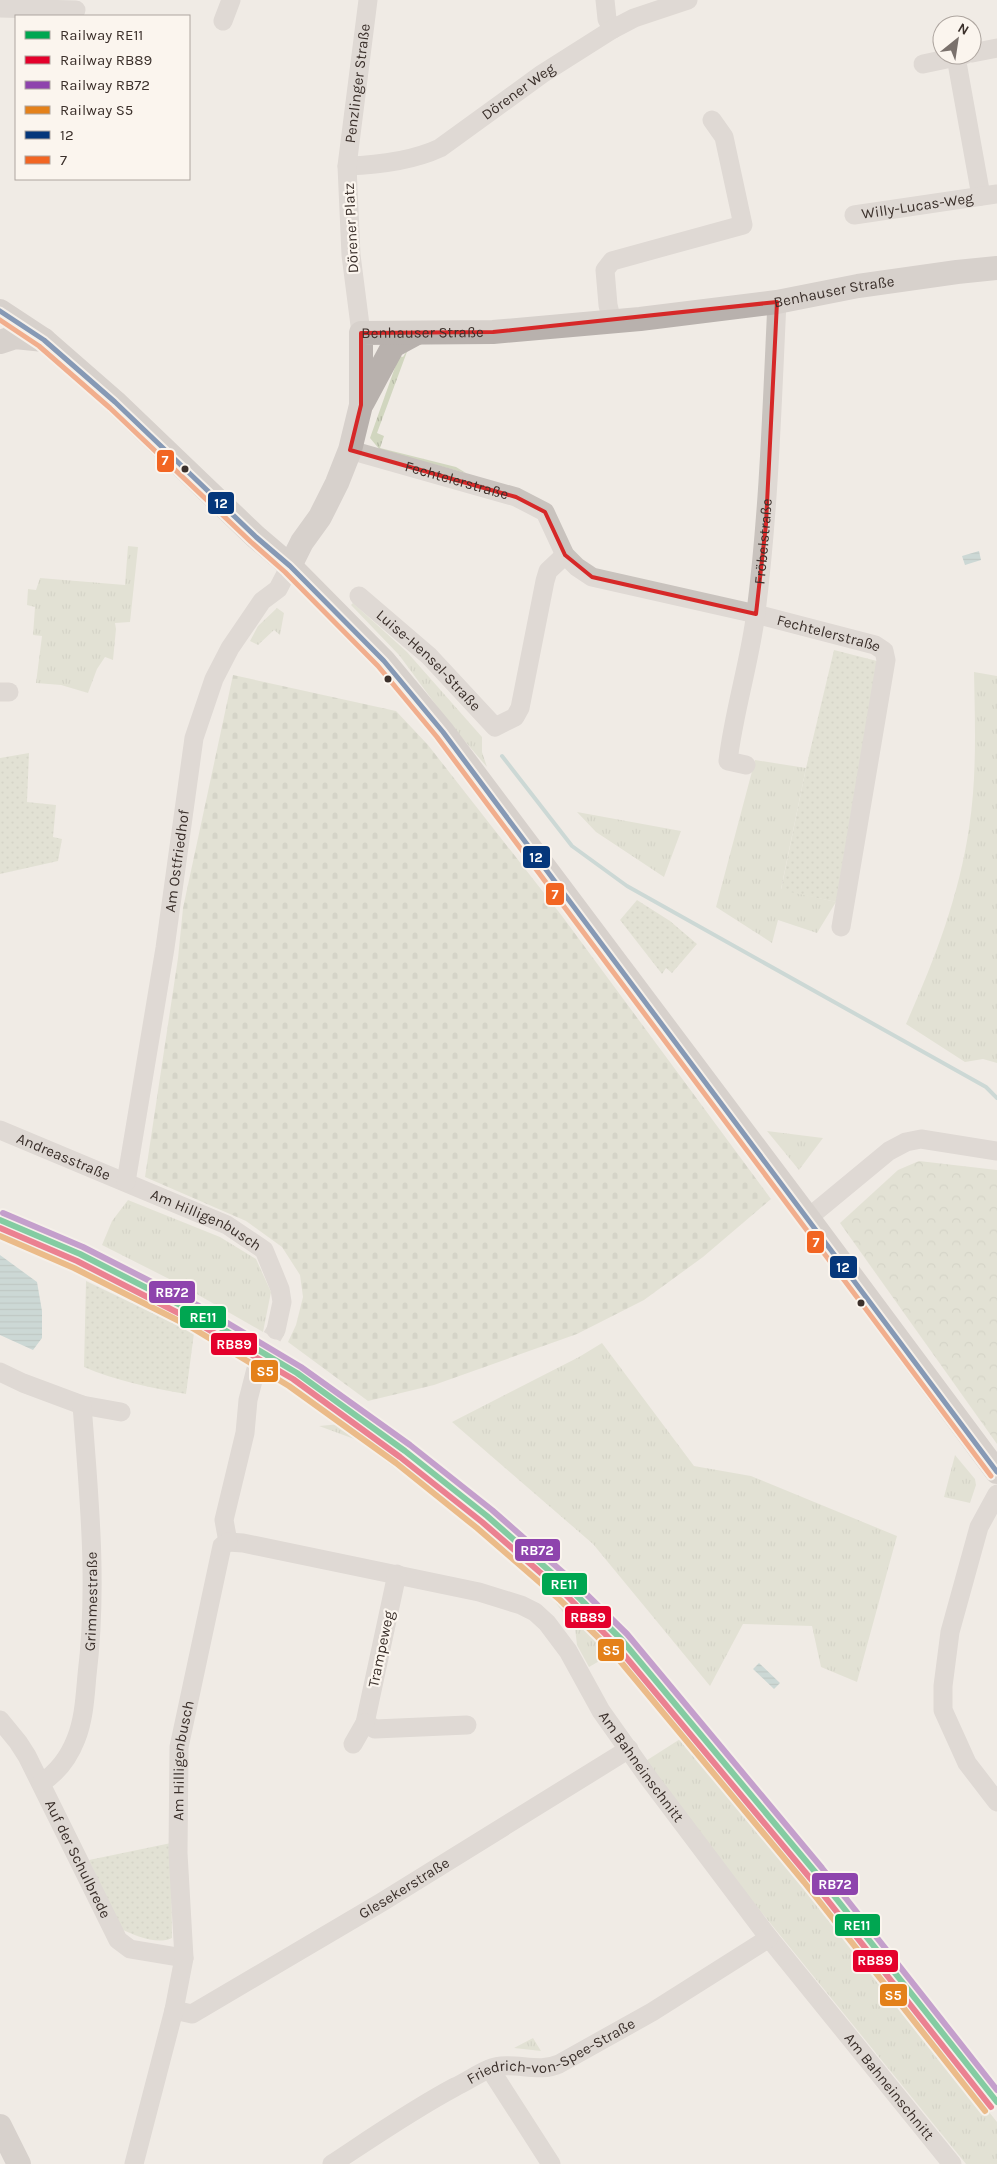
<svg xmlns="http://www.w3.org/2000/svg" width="997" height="2164" font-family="Karla,sans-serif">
  <defs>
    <pattern id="grass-tufts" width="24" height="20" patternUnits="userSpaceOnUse" patternTransform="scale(1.25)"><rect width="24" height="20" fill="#d1d6bf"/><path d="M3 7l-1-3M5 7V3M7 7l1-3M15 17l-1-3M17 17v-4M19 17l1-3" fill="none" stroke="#b4b8a4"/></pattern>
    <pattern id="forest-crowns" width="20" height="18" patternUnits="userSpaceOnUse" patternTransform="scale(1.25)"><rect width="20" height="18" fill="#d1d6bf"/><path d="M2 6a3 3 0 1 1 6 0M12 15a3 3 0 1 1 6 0" fill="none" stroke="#b4b8a4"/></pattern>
    <pattern id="cemetery-stones" width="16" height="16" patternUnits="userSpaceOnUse" patternTransform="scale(1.25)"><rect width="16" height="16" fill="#d1d6bf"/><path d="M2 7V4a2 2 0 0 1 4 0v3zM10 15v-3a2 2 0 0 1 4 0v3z" fill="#b4b8a4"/></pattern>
    <pattern id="park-dots" width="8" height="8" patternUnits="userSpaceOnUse" patternTransform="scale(1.25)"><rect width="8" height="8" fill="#d1d6bf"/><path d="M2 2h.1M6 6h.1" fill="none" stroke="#b4b8a4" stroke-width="1.8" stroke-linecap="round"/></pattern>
    <pattern id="water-rules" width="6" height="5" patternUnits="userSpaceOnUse" patternTransform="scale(1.25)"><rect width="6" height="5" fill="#a1c2c1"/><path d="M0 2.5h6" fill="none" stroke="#849e9d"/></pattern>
  </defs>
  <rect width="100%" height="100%" fill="#f0ebe5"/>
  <path fill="url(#grass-tufts)" d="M408 349 377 433 384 436 380 448 456 467 466 473 380 450 370 438 399 356 403 357Z
    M128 546 138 547 130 622 115 623 116 629 113 660 105 657 97 669 88 693 61 685 36 683 42 636 33 635 35 607 27 605 28 589 36 590 40 578 125 585Z
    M353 603 407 652 482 737V752L487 767 450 724 399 655 351 605Z
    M277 608 284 613 280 635 274 630 258 645 250 641 258 626Z
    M974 672 997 676V1063L983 1059 965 1062 906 1024C934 961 959 897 969 828 977 777 975 724 974 672Z
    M755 760 806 768 781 889 836 902 817 933 778 920 772 943 716 907Z
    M577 812 681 831 664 877 596 832Z
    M767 1131 823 1138 799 1170Z
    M128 1200 220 1237 256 1259 271 1292 263 1332 181 1285 102 1245 112 1221Z
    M602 1343 694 1466 751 1476 897 1536 857 1682 821 1667 812 1626 743 1624 710 1686 593 1544 452 1422 579 1357Z
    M351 1423 481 1524 573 1609 615 1652 589 1667 577 1645 575 1628 542 1585 498 1546 357 1440 319 1426Z
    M955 1455 975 1479 976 1485 970 1503 944 1497Z
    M688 1734 997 2122V2164H966L641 1764Z
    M533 2038 541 2051 514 2048Z"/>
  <path fill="url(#forest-crowns)" d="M919 1161 997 1170V1444L840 1223 898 1170Z"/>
  <path fill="url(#cemetery-stones)" d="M233 675 396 711 428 745 562 916 771 1199 703 1257 644 1300 577 1334 434 1385 368 1401 288 1342 296 1325 303 1297 300 1275 282 1247 246 1221 145 1177 178 958 183 908Z"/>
  <path fill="url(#park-dots)" d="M834 650 877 661 836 902 781 890 806 768Z
    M29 753 27 802 56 805 53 837 62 839 58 861 0 874V758Z
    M637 900 670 921 697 944 672 973 666 968 662 974 620 920Z
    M86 1281 194 1333 186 1394C152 1388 116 1381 84 1367Z
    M171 1843 172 1938C157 1945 136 1936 121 1929L89 1860Z"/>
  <path fill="url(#water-rules)" d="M979 551 981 560 965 565 962 556Z
    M0 1255 37 1282 42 1311V1338L33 1350 0 1335Z
    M759 1663 780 1683 774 1689 753 1669Z"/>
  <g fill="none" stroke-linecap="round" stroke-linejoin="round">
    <path stroke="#a1c2c1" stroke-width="4" d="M502 756 572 846 627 886 986 1087 997 1098"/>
    <path stroke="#ccc6c0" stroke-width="19" stroke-dasharray="19 9" stroke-linecap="butt" d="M258 1361 276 1330"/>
    <g stroke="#c9c3be" stroke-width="19">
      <path d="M605 0 607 19 613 29"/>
      <path d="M0 8 76 10"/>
      <path d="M223 21 231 0"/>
      <path d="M972 53 997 48"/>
      <path d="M964 55 956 57 981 196"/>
      <path d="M923 64 956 57"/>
      <path id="s1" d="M347 166C378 165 412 161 440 148L542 74 613 29 634 18 688 0"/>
      <path id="s2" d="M854 215 997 194"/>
      <path d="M612 322 608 305 605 270 612 261 743 225 724 137 712 120"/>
      <path id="s3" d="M361 333 351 255 347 166 368 0"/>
      <path id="s4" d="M350 450 516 497 545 512 565 555 577 567 592 577 756 614 875 645 884 651 886 660 841 927"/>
      <path id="s5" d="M359 596 429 656 495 727 515 717 520 708 545 581 548 571 565 555"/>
      <path d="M0 692H9"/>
      <path id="s6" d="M746 765 728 761C734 710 750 662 756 612 769 509 772 405 777 302"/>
      <path id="s7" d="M0 1130 227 1225 264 1250 280 1289 282 1302 276 1330"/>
      <path id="s8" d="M126 1182 165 948 194 738 214 679 230 648 262 601 278 589 290 566"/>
      <path d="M808 1218 889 1151 906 1142 921 1139 997 1151"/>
      <path d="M0 1372 23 1383 82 1405 121 1412"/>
      <path d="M997 1494 979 1527 950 1632 943 1686V1710L967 1763 997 1802"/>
      <path id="s9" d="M228 1542 243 1543 479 1592 521 1605 535 1612 547 1623 568 1651 601 1711 647 1776 769 1938 952 2164"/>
      <path d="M228 1542 224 1520 245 1433 248 1400 258 1361"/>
      <path d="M397 1574 365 1723 375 1729 467 1725"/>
      <path id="s10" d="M0 1720 18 1742 27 1756 118 1940 130 1949 184 1958"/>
      <path d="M353 1744 365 1723"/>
      <path id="s11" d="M41 1783C57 1773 69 1757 76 1739 84 1719 85 1697 87 1675 98 1585 89 1496 82 1405"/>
      <path id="s12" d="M174 2010 192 2014 382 1902 629 1749"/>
      <path d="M490 2069 551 2164"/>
      <path id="s13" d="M134 2164 174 2010 184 1958 178 1853 179 1747 222 1546 228 1542"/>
      <path id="s14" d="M332 2164C373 2137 412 2110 455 2087 466 2082 477 2074 489 2069 512 2060 537 2074 559 2064L652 2012 769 1938"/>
    </g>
    <g stroke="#b8b1ad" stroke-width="24">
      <path d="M0 311 44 340 115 402 256 537 290 566 384 661 443 732 808 1218 997 1472"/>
      <path d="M0 342 15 337 44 340"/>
      <path d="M363 402 393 346 417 333"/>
      <path id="s15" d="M290 566 302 542 320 517 337 483 350 450 361 405V333L493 332 640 319 777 302 858 286 957 272 997 268"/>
      <path d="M0 2126 19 2164"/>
    </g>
    <defs>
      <path id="bus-1" d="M0 311 44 340 115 402 256 537 290 566 384 661 443 732 997 1472"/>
      <path id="bus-2" d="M0 320 39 346 110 408 251 542 285 572 378 666 437 737 991 1476"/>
    </defs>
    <use href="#bus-1" stroke="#fbf5ee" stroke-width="9"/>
    <use href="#bus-2" stroke="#fbf5ee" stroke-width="9"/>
    <use href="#bus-1" stroke="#05377b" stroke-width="5"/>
    <use href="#bus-2" stroke="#f26522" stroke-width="5"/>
    <defs>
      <path id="rail-1" d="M0 1220 80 1254 196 1313 297 1373 405 1451 487 1516 570 1589 621 1639 816 1873 997 2102"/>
      <path id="rail-2" d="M0 1228 77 1261 192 1320 293 1379 400 1457 482 1522 565 1594 615 1644 810 1878 991 2107"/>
      <path id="rail-3" d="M3 1213 83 1247 199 1306 301 1367 410 1445 492 1510 575 1583 627 1634 822 1868 997 2090"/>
      <path id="rail-4" d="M0 1236 74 1268 189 1326 289 1386 396 1463 477 1528 560 1600 610 1649 804 1882 985 2111"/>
    </defs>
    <use href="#rail-1" stroke="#fbf5ee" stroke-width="10"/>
    <use href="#rail-2" stroke="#fbf5ee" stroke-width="10"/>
    <use href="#rail-3" stroke="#fbf5ee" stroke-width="10"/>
    <use href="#rail-4" stroke="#fbf5ee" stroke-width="10"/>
    <use href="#rail-1" stroke="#00a651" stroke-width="6"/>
    <use href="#rail-2" stroke="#e4002b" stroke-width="6"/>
    <use href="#rail-3" stroke="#8e44ad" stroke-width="6"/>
    <use href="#rail-4" stroke="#e4811a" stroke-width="6"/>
  </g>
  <path d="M0 0H997V2164H0ZM777 302 766 524 756 614 592 577 565 555 545 512 516 497 350 450 361 405V333L493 332Z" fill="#f0ebe5" fill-opacity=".55" fill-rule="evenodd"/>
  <path fill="none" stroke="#d62828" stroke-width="4" stroke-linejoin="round" d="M777 302 766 524 756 614 592 577 565 555 545 512 516 497 350 450 361 405V333L493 332Z"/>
  <g fill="#3b302b" stroke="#fbf5ee" stroke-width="2">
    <circle cx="185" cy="469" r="4.5"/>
    <circle cx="388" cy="679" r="4.5"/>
    <circle cx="861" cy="1303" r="4.5"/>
  </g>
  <g text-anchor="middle" stroke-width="4.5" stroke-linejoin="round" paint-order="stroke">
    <g font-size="15" fill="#3b302b" stroke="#fbf5ee">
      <text dy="5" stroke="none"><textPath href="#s3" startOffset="251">Penzlinger Straße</textPath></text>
      <text dy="5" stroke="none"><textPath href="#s1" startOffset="192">Dörener Weg</textPath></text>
      <text dy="5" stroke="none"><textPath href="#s2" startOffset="64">Willy-Lucas-Weg</textPath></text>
      <text transform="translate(351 228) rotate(-93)" y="5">Dörener Platz</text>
      <text dy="5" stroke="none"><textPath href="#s15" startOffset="725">Benhauser Straße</textPath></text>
      <text dy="5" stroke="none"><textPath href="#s15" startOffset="311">Benhauser Straße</textPath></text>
      <text dy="5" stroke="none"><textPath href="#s4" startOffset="111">Fechtelerstraße</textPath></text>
      <text dy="5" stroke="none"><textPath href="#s6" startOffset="241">Fröbelstraße</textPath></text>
      <text dy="5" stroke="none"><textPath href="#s4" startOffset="531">Fechtelerstraße</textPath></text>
      <text dy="5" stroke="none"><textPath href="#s5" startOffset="95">Luise-Hensel-Straße</textPath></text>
      <text dy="5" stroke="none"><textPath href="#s8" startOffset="325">Am Ostfriedhof</textPath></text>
      <text dy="5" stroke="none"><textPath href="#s7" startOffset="69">Andreasstraße</textPath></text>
      <text dy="5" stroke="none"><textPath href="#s7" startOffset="225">Am Hilligenbusch</textPath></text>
      <text dy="5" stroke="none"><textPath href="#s11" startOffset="196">Grimmestraße</textPath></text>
      <text transform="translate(381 1649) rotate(-78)" y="5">Trampeweg</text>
      <text dy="5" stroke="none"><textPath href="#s13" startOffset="410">Am Hilligenbusch</textPath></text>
      <text dy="5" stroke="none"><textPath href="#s9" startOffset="504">Am Bahneinschnitt</textPath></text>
      <text dy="5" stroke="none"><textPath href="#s10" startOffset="160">Auf der Schulbrede</textPath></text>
      <text dy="5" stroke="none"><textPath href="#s12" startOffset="265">Glesekerstraße</textPath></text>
      <text dy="5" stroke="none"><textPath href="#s14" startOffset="250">Friedrich-von-Spee-Straße</textPath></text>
      <text dy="5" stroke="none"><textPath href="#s9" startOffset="909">Am Bahneinschnitt</textPath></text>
    </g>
  </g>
  <g stroke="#fbf5ee" stroke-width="2">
    <rect x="156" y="449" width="19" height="24" rx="5" fill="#f26522"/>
    <rect x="207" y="491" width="28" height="24" rx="5" fill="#05377b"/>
    <rect x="522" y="845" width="29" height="24" rx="5" fill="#05377b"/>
    <rect x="545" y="882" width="20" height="24" rx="5" fill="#f26522"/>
    <rect x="806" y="1230" width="19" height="24" rx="5" fill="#f26522"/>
    <rect x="829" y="1255" width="29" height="24" rx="5" fill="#05377b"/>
    <rect x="148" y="1280" width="48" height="24" rx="5" fill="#8e44ad"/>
    <rect x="179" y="1305" width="48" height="24" rx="5" fill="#00a651"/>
    <rect x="210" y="1332" width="48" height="24" rx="5" fill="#e4002b"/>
    <rect x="250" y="1359" width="29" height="24" rx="5" fill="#e4811a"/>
    <rect x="514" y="1538" width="47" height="24" rx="5" fill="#8e44ad"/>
    <rect x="541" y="1572" width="47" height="24" rx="5" fill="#00a651"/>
    <rect x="564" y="1605" width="48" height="24" rx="5" fill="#e4002b"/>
    <rect x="597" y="1638" width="28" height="24" rx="5" fill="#e4811a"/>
    <rect x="811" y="1872" width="48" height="24" rx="5" fill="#8e44ad"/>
    <rect x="834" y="1913" width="47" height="24" rx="5" fill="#00a651"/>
    <rect x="852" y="1949" width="47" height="24" rx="5" fill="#e4002b"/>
    <rect x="879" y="1983" width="29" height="24" rx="5" fill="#e4811a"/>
  </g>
  <g font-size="14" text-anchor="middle" font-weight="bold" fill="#fff">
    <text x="165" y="465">7</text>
    <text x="221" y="508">12</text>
    <text x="536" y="862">12</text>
    <text x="555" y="899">7</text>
    <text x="816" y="1247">7</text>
    <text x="843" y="1272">12</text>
    <text x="172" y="1297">RB72</text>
    <text x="203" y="1322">RE11</text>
    <text x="234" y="1349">RB89</text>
    <text x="265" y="1376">S5</text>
    <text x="537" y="1555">RB72</text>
    <text x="564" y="1589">RE11</text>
    <text x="588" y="1622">RB89</text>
    <text x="611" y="1655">S5</text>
    <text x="835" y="1889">RB72</text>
    <text x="857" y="1930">RE11</text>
    <text x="875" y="1965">RB89</text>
    <text x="893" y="2000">S5</text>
  </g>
  <rect x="15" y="15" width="175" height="165" fill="#fbf5ee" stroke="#aea6a0"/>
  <rect x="25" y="31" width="25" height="8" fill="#00a651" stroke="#aea6a0"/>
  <text x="60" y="40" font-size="15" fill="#3b302b">Railway RE11</text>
  <rect x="25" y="56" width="25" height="8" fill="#e4002b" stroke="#aea6a0"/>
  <text x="60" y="65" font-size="15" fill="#3b302b">Railway RB89</text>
  <rect x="25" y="81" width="25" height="8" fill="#8e44ad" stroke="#aea6a0"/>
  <text x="60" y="90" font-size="15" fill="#3b302b">Railway RB72</text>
  <rect x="25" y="106" width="25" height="8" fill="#e4811a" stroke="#aea6a0"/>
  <text x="60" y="115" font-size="15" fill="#3b302b">Railway S5</text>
  <rect x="25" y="131" width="25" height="8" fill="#05377b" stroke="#aea6a0"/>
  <text x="60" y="140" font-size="15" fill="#3b302b">12</text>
  <rect x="25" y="156" width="25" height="8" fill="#f26522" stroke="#aea6a0"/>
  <text x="60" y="165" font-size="15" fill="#3b302b">7</text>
  <g transform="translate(957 40) rotate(30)"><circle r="24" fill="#fbf5ee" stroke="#aea6a0"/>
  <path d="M0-4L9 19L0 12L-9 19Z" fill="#7a716c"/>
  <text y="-8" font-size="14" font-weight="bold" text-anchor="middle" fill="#3b302b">N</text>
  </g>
</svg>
